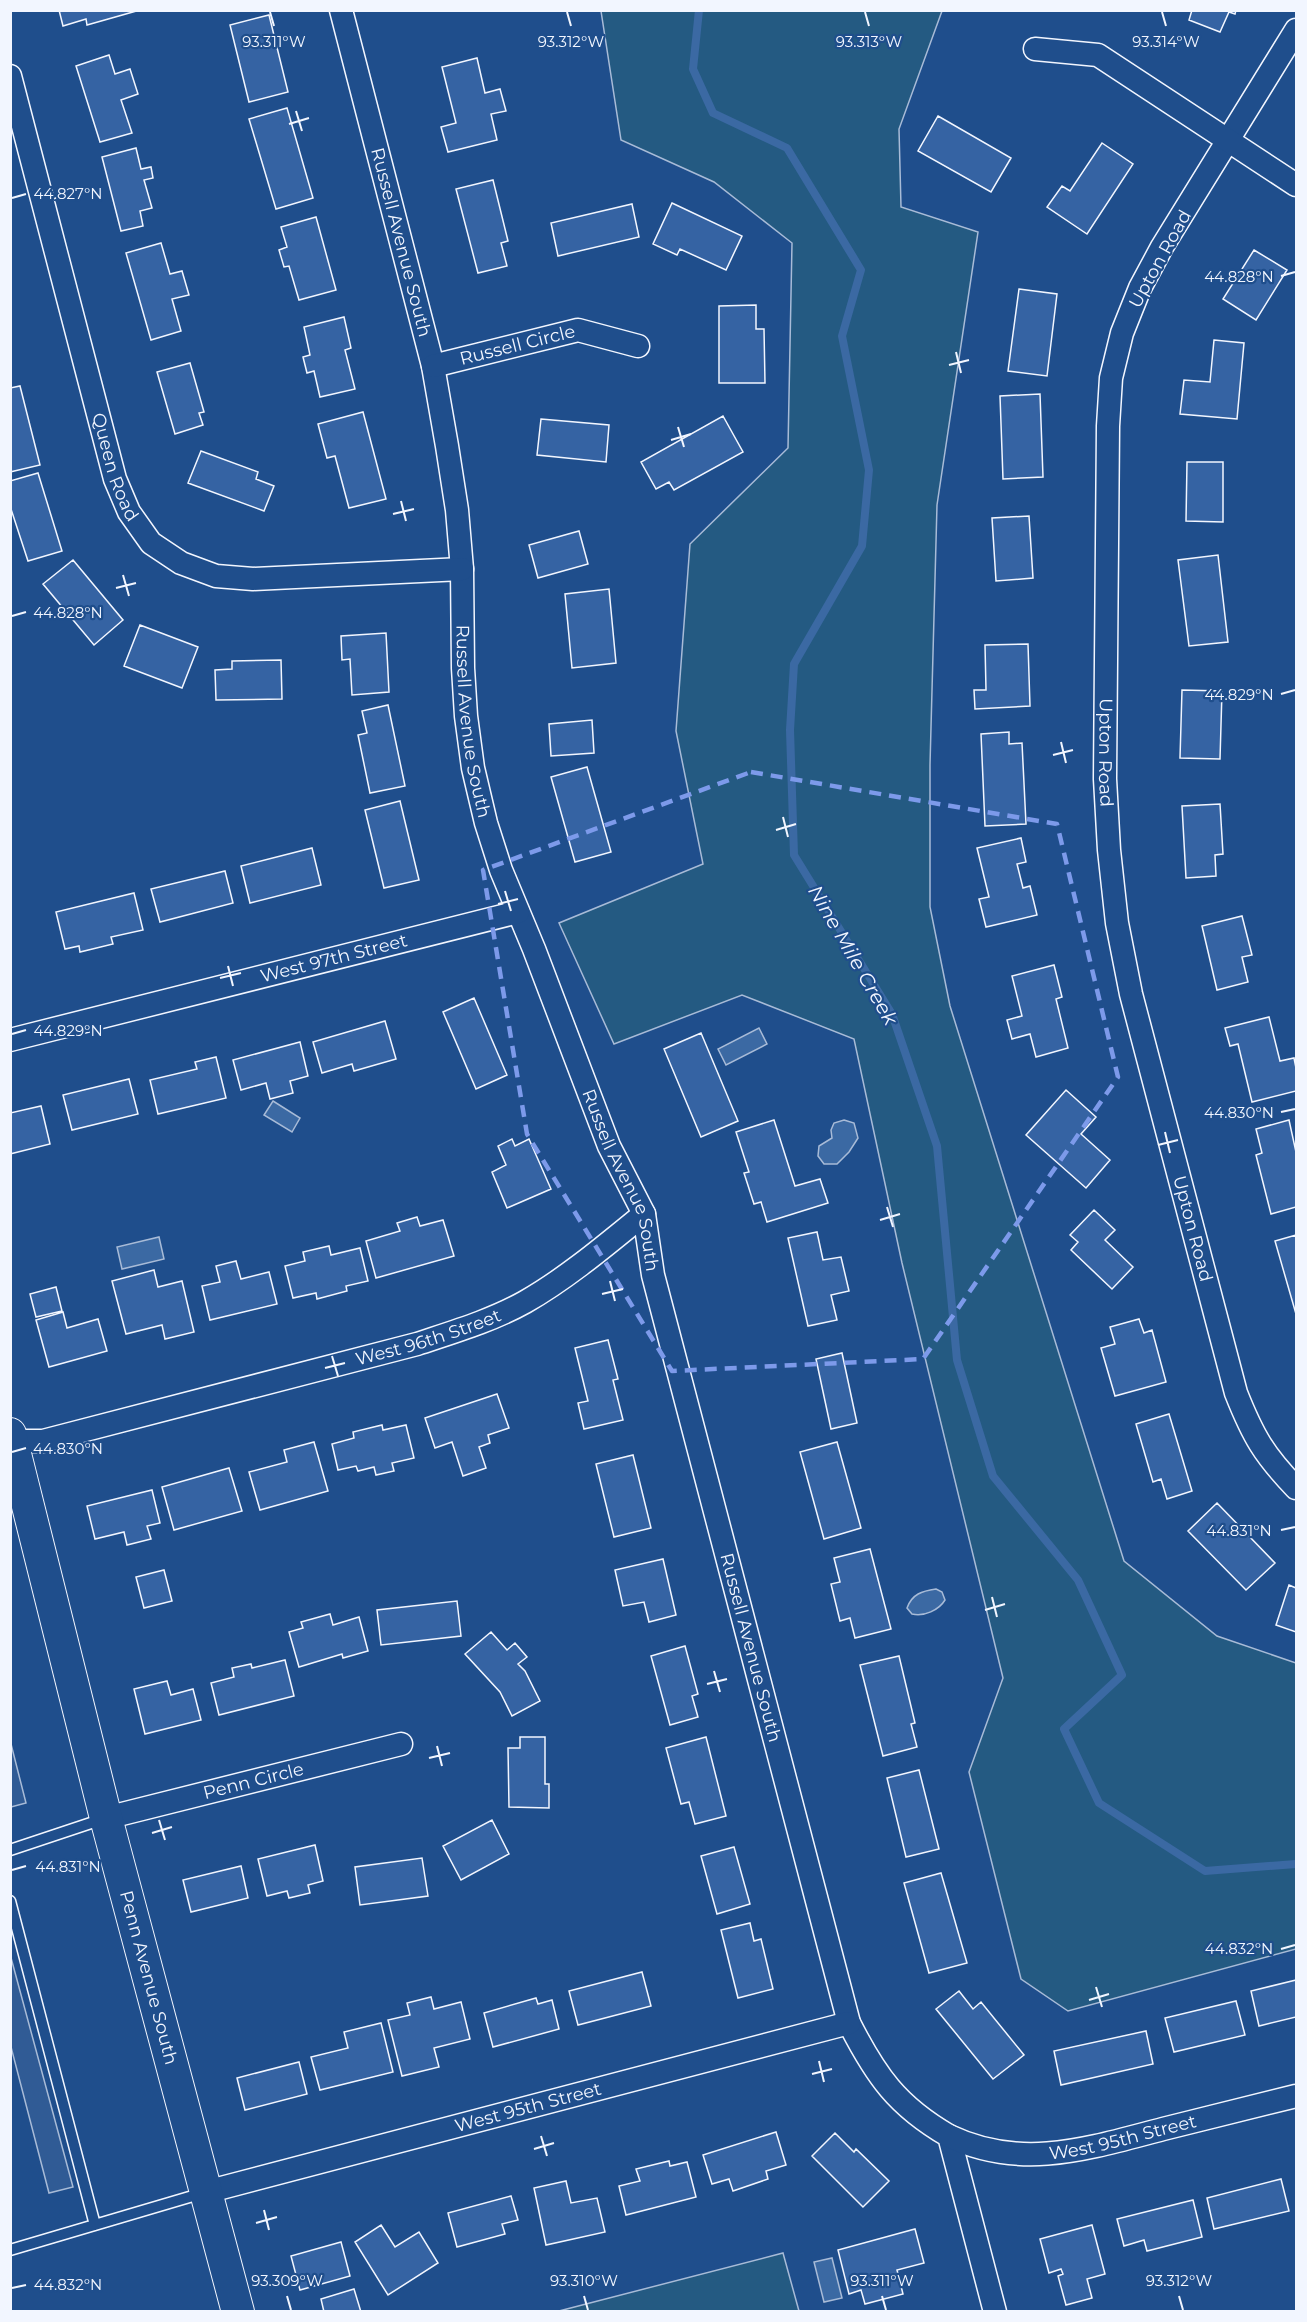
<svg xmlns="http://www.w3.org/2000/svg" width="1307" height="2322" font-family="Montserrat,sans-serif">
  <rect width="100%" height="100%" fill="#1f4e8c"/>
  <path fill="#245a82" stroke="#a8bbd7" stroke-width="1.5" d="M601 11H942L899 129 901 207 978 232 937 505 930 765V907L950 1006 1124 1561 1217 1636 1296 1663V1949L1068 2011 1021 1979 969 1772 1003 1678 902 1263 854 1039 742 995 614 1044 559 923 703 864 676 731 690 544 788 448 792 243 714 182 621 140Z
    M783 2253 799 2311H559Z"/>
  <path fill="#305b95" stroke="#a8bbd7" stroke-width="1.5" d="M11 1744 26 1803 11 1807H10Z
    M10 1954 73 2187 49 2193 11 2047Z"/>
  <path fill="#3b69a3" stroke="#a8bbd7" stroke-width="1.5" d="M759 1028 767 1044 726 1065 718 1049Z
    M273 1101 300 1118 292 1132 264 1115Z
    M844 1120 854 1123 858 1138 849 1152 837 1164H824L818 1156 819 1146 832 1138 831 1130 834 1123Z
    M159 1237 164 1259 122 1269 117 1247Z
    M936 1589 942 1592 945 1600C939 1610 924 1617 912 1614L907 1608C912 1594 922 1591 936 1589Z
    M832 2258 842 2298 824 2302 814 2262Z"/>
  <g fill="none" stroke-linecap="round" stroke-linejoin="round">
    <path stroke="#3b69a3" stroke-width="8" d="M699 10 693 69 713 113 787 148 861 270 842 336 869 470 862 546 794 664 790 730 794 855 892 1014 937 1146 957 1360 993 1476 1078 1580 1122 1675 1064 1729 1099 1803 1205 1871 1296 1864"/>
  </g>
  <path fill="#3563a3" stroke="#f2f6ff" stroke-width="1.5" d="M59 10H140L87 25 86 19 63 26Z
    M1192 10H1236L1235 14 1229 12 1220 32 1189 20Z
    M269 15 288 92 249 102 230 25Z
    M109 55 115 74 130 69 138 94 121 100 132 133 100 142 76 66Z
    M477 58 485 93 500 89 506 111 491 114 497 140 448 152 441 127 456 123 442 67Z
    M287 108 313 198 276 209 249 119Z
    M938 116 1011 158 991 192 918 151Z
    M1102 143 1133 164 1087 234 1047 207 1062 186 1070 191Z
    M136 148 141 169 151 167 153 178 144 180 152 208 140 211 143 226 121 231 102 157Z
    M493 180 508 241 501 243 507 266 478 273 456 189Z
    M672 203 742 236 726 270 680 249 677 255 653 244Z
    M632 204 639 237 558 256 551 223Z
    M316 217 336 290 299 300 289 266 284 267 279 250 287 247 281 227Z
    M161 243 170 274 182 271 189 295 172 299 181 331 151 340 126 253Z
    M1254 250 1287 270 1256 320 1223 299Z
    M1019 289 1057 294 1047 376 1008 371Z
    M756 305V329H764L765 383H719V306Z
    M344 317 351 348 345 350 355 389 320 397 314 371 307 373 303 357 310 355 304 327Z
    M1214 340 1244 343 1237 419 1180 414 1184 380 1210 382Z
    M190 363 204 412 199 413 203 425 175 434 157 372Z
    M20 386 40 465 10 472V388Z
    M1040 394 1043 477 1003 479 1000 396Z
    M363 412 386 499 349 508 335 456 327 458 318 424Z
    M723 416 743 452 674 490 669 482 656 489 641 462Z
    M541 419 609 425 606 462 537 455Z
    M201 451 258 472 256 479 274 486 264 511 188 483Z
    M1187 462H1223V522L1186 521Z
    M38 473 62 551 28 561 10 506V481Z
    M1029 516 1033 578 996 581 992 518Z
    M579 531 588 564 538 578 529 545Z
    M1218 555 1228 642 1189 646 1178 560Z
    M73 560 123 620 94 645 43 584Z
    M609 589 616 663 572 668 565 594Z
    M140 625 198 647 182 688 124 666Z
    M386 633 389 692 352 695 350 659 342 660 341 636Z
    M1028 644 1030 706 975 709 974 690H986L985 645Z
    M281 660 282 699 216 700 215 670 232 669V661Z
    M1182 690 1222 691 1220 759 1180 758Z
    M388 705 405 786 370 793 358 735 367 733 362 711Z
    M592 720 594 753 551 756 549 724Z
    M1009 732V744L1022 743 1026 824 985 826 981 734Z
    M587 767 611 852 575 862 551 777Z
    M400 801 419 880 384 888 365 810Z
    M1220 804 1223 854 1215 855 1216 876 1186 878 1182 806Z
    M1021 838 1026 862 1017 864 1023 888 1030 886 1037 915 986 927 979 899 989 897 977 848Z
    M312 848 321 885 250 903 241 866Z
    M225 871 233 903 160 922 151 889Z
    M134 893 143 930 111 937 113 944 80 952 79 946 65 949 56 912Z
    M1242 916 1252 955 1242 957 1248 982 1217 990 1202 926Z
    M1054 965 1062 997 1056 999 1068 1048 1036 1057 1030 1034 1012 1039 1007 1020 1022 1016 1012 976Z
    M474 998 507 1075 476 1089 443 1012Z
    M1269 1017 1280 1061 1294 1058 1296 1068V1091L1252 1102 1238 1044 1230 1046 1225 1028Z
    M385 1021 396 1059 354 1071 352 1064 322 1073 313 1042Z
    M701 1033 738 1121 701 1137 664 1049Z
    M300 1042 308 1076 290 1081 293 1093 270 1099 266 1083 241 1090 233 1060Z
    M216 1057 226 1098 158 1114 150 1080 197 1069 195 1062Z
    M129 1079 138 1114 72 1130 63 1095Z
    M1066 1090 1096 1117 1081 1134 1110 1160 1086 1188 1026 1135Z
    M41 1106 50 1144 10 1154V1113Z
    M774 1120 795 1186 820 1179 828 1203 767 1222 761 1202 754 1204 744 1173 749 1172 736 1132Z
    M1289 1120 1296 1152V1207L1271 1214 1256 1155 1262 1153 1256 1129Z
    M512 1139 515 1146 529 1139 551 1189 507 1208 492 1172 506 1165 498 1146Z
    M1094 1210 1115 1230 1105 1240 1133 1267 1112 1289 1071 1250 1078 1242 1070 1235Z
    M417 1217 420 1226 443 1220 454 1256 376 1278 366 1241 400 1231 397 1223Z
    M817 1232 823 1260 841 1257 849 1291 831 1295 837 1320 808 1326 788 1238Z
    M1296 1235V1314L1275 1241Z
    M329 1246 331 1255 360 1248 368 1281 346 1286 347 1291 317 1299 316 1293 293 1298 285 1266 305 1261 303 1252Z
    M236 1261 241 1279 269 1272 277 1304 210 1320 202 1286 220 1282 216 1266Z
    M154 1270 158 1287 182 1281 194 1332 165 1339 162 1325 126 1334 112 1281Z
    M56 1287 62 1311 36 1317 30 1294Z
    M63 1312 67 1328 98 1319 107 1351 49 1367 36 1320Z
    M1139 1319 1144 1333 1152 1330 1166 1382 1115 1396 1101 1348 1115 1344 1110 1327Z
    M608 1340 618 1379 613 1380 623 1420 584 1429 578 1403 588 1401 575 1348Z
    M842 1353 857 1423 831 1429 816 1359Z
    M497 1394 509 1428 488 1435 490 1443 479 1447 486 1468 463 1476 452 1442 435 1448 425 1418Z
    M1169 1414 1192 1491 1167 1499 1161 1479 1153 1482 1136 1424Z
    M382 1425 383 1430 406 1425 414 1458 392 1463 394 1471 376 1475 374 1467 358 1471 356 1466 338 1470 332 1444 354 1438 353 1432Z
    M314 1442 328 1491 260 1510 249 1472 287 1462 284 1450Z
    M837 1442 861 1528 824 1539 800 1452Z
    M633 1455 651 1528 614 1537 596 1464Z
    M229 1468 242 1511 174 1530 162 1487Z
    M152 1490 160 1523 147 1526 151 1539 127 1545 124 1532 95 1539 87 1506Z
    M1217 1503 1275 1563 1246 1590 1188 1531Z
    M870 1549 891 1629 855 1638 850 1618 840 1621 831 1584 840 1582 834 1558Z
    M663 1559 676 1615 649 1622 644 1602 623 1606 615 1570Z
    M164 1570 172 1601 144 1608 136 1577Z
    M1289 1585 1296 1588V1632L1276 1625Z
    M457 1601 461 1636 381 1645 377 1610Z
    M330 1614 333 1625 359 1617 368 1651 343 1658 342 1654 299 1667 289 1632 303 1628 301 1622Z
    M491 1632 507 1650 515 1643 527 1657 518 1664 525 1671 540 1701 512 1716 500 1692 465 1654Z
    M685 1646 698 1694 692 1696 698 1717 670 1725 651 1656Z
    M899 1656 915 1723 911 1724 917 1747 883 1756 860 1665Z
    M285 1660 294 1696 219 1715 211 1683 234 1677 232 1668 251 1664 252 1668Z
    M167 1681 171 1695 193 1689 201 1720 145 1734 134 1689Z
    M520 1737H545V1784H549V1808L509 1807 508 1748H520Z
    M706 1737 726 1816 695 1824 689 1802 681 1804 666 1748Z
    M919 1770 939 1849 906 1857 887 1778Z
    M492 1820 509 1854 461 1880 443 1846Z
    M315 1845 323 1881 308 1885 310 1893 289 1898 287 1891 267 1896 258 1859Z
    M734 1847 750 1904 717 1914 701 1856Z
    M422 1858 428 1896 360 1905 355 1867Z
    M241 1866 248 1898 191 1912 183 1880Z
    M941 1873 967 1963 929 1973 904 1883Z
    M750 1923 754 1941 761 1939 773 1989 738 1998 721 1930Z
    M642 1972 651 2006 578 2025 569 1991Z
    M1296 1980V2017L1259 2026 1251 1991Z
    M959 1991 973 2009 981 2002 1024 2055 993 2079 936 2009Z
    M431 1997 434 2009 461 2002 470 2039 434 2048 439 2067 402 2076 388 2020 410 2015 407 2003Z
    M536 1998 538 2004 552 2000 559 2029 493 2047 484 2013Z
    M1236 2001 1245 2035 1174 2052 1165 2018Z
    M381 2023 393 2072 320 2090 311 2057 348 2048 344 2032Z
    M1146 2031 1153 2064 1061 2085 1054 2051Z
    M299 2062 307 2094 245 2110 237 2078Z
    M776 2132 786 2165 766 2171 768 2179 733 2191 729 2179 712 2184 703 2155Z
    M835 2133 854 2152 856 2149 889 2181 863 2207 812 2156Z
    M669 2161 670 2166 687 2162 696 2197 626 2215 619 2186 640 2181 636 2169Z
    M1281 2179 1289 2211 1214 2229 1207 2198Z
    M566 2181 571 2203 597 2198 605 2232 546 2245 534 2188Z
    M511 2196 518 2220 502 2224 505 2234 457 2247 448 2213Z
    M1193 2200 1202 2237 1147 2251 1144 2240 1124 2246 1117 2219Z
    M381 2225 395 2247 419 2232 438 2263 388 2295 355 2242Z
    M1092 2225 1105 2274 1087 2279 1092 2298 1066 2305 1058 2276 1063 2274 1061 2269 1049 2273 1040 2239Z
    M915 2229 924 2263 897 2270 903 2294 865 2304 861 2290 849 2294 838 2250Z
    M341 2242 350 2276 300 2290 291 2256Z
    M354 2289 361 2312H324L321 2299Z"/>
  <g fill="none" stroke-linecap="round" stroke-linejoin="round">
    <defs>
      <path id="service" d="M10 1850 103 1819
        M10 1901 95 2225
        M10 2250 203 2193"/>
      <g id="minor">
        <path id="s1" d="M341 10 433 366 447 446 457 510 462 569 463 668 466 716 473 768 486 823 501 870 534 949 609 1146 644 1214 653 1275 849 2023C876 2076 897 2106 949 2136L995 2312"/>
        <path id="s2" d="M1296 30 1162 247 1140 288 1122 333 1111 378 1108 426 1105 779 1109 850 1117 923 1131 994 1236 1393C1253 1436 1264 1455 1296 1488"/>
        <path d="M1035 49 1098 55 1296 185"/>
        <path id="s3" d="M10 76 115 479 129 512 151 543 181 563 216 576 253 579 462 569"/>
        <path id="s4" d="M433 366 578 330 638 346"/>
        <path id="s5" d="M10 1040 518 912"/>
        <path id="s6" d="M10 1441H43L417 1344C453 1332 491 1321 525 1302 567 1278 606 1245 644 1214"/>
        <path id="s7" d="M106 1818 401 1744"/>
        <path id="s8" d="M949 2136C1022 2171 1090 2148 1163 2129 1208 2118 1252 2107 1296 2096"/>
        <path id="s9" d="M206 2192 849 2023"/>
      </g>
      <g id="secondary">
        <path id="s10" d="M10 1434 106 1818 238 2312"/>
      </g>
    </defs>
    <use href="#service" stroke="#f2f6ff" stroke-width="13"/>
    <use href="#minor" stroke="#f2f6ff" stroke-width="25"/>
    <use href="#secondary" stroke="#f2f6ff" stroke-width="34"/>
    <use href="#service" stroke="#1f4e8c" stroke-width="10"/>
    <use href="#minor" stroke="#1f4e8c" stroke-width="22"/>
    <use href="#secondary" stroke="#1f4e8c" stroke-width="32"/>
  </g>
  <path fill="none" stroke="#7d9aea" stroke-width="4.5" stroke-dasharray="12 8" stroke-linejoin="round" d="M751 772 1057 824 1118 1077 923 1359 672 1371 527 1134 483 870Z"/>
  <path fill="none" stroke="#f2f6ff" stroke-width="2" d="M270 12 274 26M567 12 571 26M865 12 869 26M1162 12 1166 26M296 111 302 131M289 124 309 118M12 198 26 194M1281 276 1295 272M956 352 961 373M949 365 969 360M678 427 684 447M671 440 691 434M401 501 406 521M393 514 414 509M123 575 129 596M116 588 136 583M12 616 26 612M1281 694 1295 690M1061 742 1066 763M1053 755 1073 750M783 817 788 837M776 830 796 824M505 891 511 911M498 904 518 899M228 966 233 986M220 978 241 973M12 1034 26 1030M1281 1112 1295 1109M1165 1132 1170 1153M1158 1145 1178 1140M887 1207 893 1227M880 1220 900 1214M610 1281 615 1301M602 1294 623 1289M332 1356 338 1376M325 1368 345 1363M12 1452 26 1448M1281 1530 1295 1527M992 1597 997 1617M985 1610 1005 1604M714 1671 720 1692M707 1684 727 1679M437 1746 442 1766M429 1758 450 1753M159 1820 165 1840M152 1833 172 1827M12 1870 26 1866M1281 1949 1295 1945M1096 1987 1102 2007M1089 2000 1109 1994M819 2061 824 2082M812 2074 832 2069M541 2136 547 2156M534 2149 554 2143M264 2210 269 2230M256 2223 277 2217M12 2288 26 2285M287 2296 291 2310M584 2296 588 2310M882 2296 886 2310M1179 2296 1183 2310"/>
  <g text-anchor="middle" stroke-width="4.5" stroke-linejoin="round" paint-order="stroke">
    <g font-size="18" fill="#f2f6ff" stroke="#1f4e8c">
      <text dy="6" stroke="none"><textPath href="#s1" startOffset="240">Russell Avenue South</textPath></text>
      <text transform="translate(1160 259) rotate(-61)" y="6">Upton Road</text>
      <text dy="6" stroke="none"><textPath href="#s4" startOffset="87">Russell Circle</textPath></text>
      <text dy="6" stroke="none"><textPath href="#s3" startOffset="405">Queen Road</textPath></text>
      <text dy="6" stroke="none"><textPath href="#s1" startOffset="726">Russell Avenue South</textPath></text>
      <text dy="6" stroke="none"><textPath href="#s2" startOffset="771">Upton Road</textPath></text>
      <text dy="6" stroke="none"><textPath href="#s5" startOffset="334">West 97th Street</textPath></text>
      <text dy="6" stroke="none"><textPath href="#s1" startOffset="1212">Russell Avenue South</textPath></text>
      <text dy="6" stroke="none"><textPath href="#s2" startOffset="1257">Upton Road</textPath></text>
      <text dy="6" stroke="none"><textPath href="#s6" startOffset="432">West 96th Street</textPath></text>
      <text dy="6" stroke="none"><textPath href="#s1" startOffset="1698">Russell Avenue South</textPath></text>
      <text dy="6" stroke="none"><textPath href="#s7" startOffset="152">Penn Circle</textPath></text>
      <text dy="6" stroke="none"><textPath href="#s10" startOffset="561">Penn Avenue South</textPath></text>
      <text dy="6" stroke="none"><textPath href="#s9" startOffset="333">West 95th Street</textPath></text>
      <text dy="6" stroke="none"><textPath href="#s8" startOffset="178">West 95th Street</textPath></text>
    </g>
    <g font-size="20" font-style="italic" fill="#f2f6ff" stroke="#1f4e8c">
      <text transform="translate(853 955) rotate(60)" y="7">Nine Mile Creek</text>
    </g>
  </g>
  <g font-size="15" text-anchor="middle" fill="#f2f6ff" stroke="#1f4e8c" stroke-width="4.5" stroke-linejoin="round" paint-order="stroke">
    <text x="274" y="47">93.311°W</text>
    <text x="571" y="47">93.312°W</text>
    <text x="869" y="47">93.313°W</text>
    <text x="1166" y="47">93.314°W</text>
    <text x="68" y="199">44.827°N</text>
    <text x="1239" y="282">44.828°N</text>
    <text x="68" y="618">44.828°N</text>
    <text x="1239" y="700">44.829°N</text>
    <text x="68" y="1036">44.829°N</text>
    <text x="1239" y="1118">44.830°N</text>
    <text x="68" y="1454">44.830°N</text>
    <text x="1239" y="1536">44.831°N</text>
    <text x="68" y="1872">44.831°N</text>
    <text x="1239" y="1954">44.832°N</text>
    <text x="287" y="2286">93.309°W</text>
    <text x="584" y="2286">93.310°W</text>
    <text x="882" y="2286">93.311°W</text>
    <text x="1179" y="2286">93.312°W</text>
    <text x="68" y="2290">44.832°N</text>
  </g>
  <rect width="1307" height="2322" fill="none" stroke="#f2f6ff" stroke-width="24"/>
</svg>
